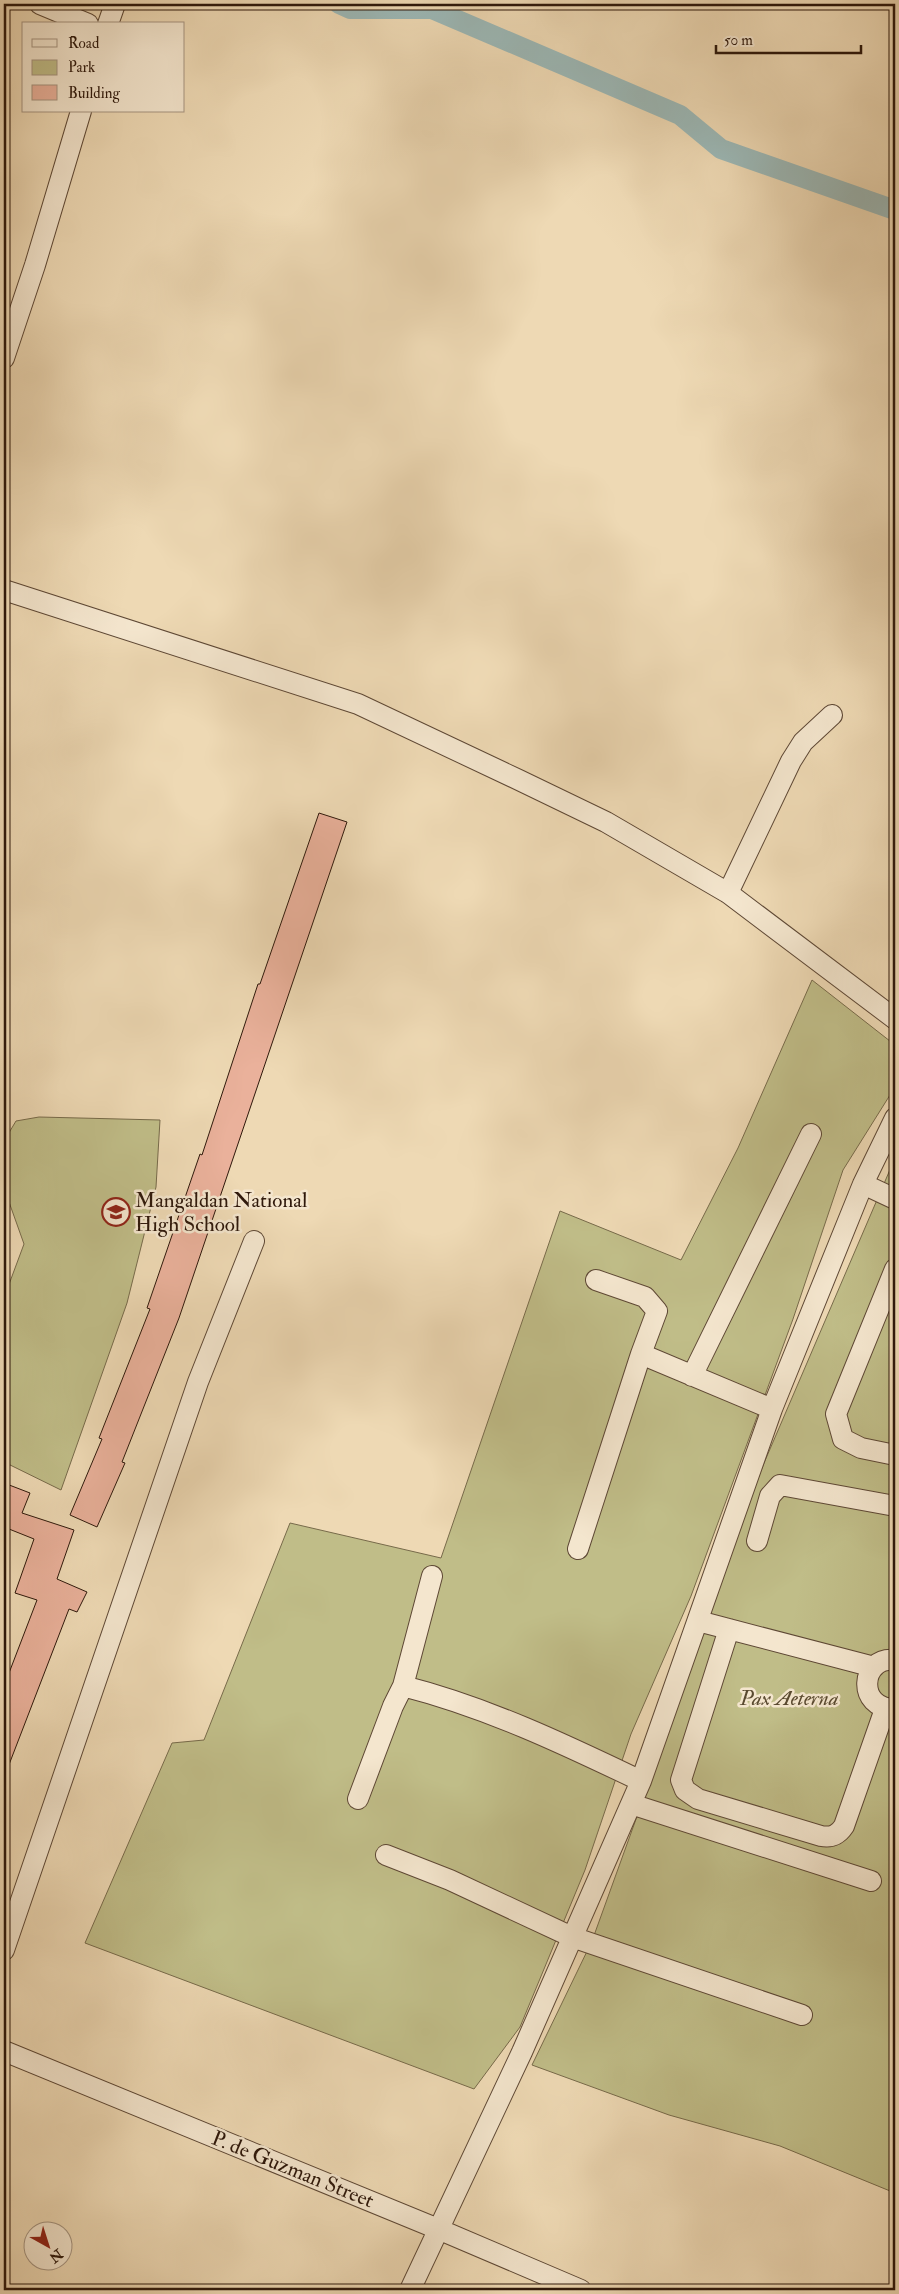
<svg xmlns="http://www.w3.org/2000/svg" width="899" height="2294" font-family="'IM FELL Double Pica',serif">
  <rect width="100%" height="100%" fill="#eed9b4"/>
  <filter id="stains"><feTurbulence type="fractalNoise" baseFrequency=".004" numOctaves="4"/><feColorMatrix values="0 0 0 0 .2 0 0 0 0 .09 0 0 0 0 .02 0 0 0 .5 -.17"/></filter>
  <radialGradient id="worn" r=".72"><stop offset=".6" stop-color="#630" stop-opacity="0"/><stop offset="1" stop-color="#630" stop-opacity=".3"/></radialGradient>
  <path fill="#c0bd88" stroke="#776a4a" d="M812 980 895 1045V1087L843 1170 793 1319 691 1596 631 1734 585 1870 520 2027 474 2089 85 1943 172 1743 204 1740 290 1523 441 1558 560 1211 681 1260 738 1148Z
    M39 1117 160 1120 156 1187 127 1303 61 1490 4 1462V1289L8 1287 24 1244 4 1188V1141L16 1121Z
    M895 1158V2193L780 2146 669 2115 532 2065 592 1941 644 1797 693 1646 764 1463Z"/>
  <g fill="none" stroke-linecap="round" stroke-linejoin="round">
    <path stroke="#9cb8b6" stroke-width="20" d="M339 4 350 9H432L680 115 721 149 895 210"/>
  </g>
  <path fill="#eab19b" stroke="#2e180b" d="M319 813 347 822 179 1318 122 1462 125 1463 97 1527 70 1515 102 1439 99 1438 150 1309 147 1308 200 1154 202 1155 258 984H260Z
    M4 1483 30 1493 22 1513 74 1530 57 1579 87 1592 77 1612 69 1609 5 1775 4 1686 37 1600 15 1593 34 1539 4 1527Z"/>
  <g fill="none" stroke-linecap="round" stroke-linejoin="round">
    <defs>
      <path id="minor" d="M40 4 88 24
        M108 24 115 4
        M4 358 35 265 81 111
        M4 590 358 704 519 780 606 822 728 893 895 1019
        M728 893 791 761 803 742 832 715
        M863 1184 895 1199
        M895 1269 836 1414 843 1439 861 1448 895 1455
        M641 1354 772 1409
        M692 1376 811 1134
        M757 1541 770 1496 780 1485 895 1506
        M578 1549 641 1354 657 1311 645 1297 596 1280
        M698 1621 874 1667
        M729 1629 681 1780 685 1790 698 1799 821 1836C832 1838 838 1835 844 1826L885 1709
        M895 1660C860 1656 856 1709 895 1709
        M403 1686 432 1576
        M358 1799 393 1706 403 1686C486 1707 564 1744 641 1781
        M631 1804 871 1881
        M386 1855 450 1880 572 1937 802 2015
        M4 1950 198 1382 254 1241
        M4 2051 438 2229 581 2290
        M410 2290 522 2052 641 1781 772 1409 863 1184 895 1118"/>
    </defs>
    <use href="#minor" stroke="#5e4835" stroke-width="22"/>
    <use href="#minor" stroke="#f4e6ce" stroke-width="20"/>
  </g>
  <defs>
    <symbol id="school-ring" viewBox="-11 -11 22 22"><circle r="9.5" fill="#f4e6ce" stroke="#8f2418" stroke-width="1.5"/><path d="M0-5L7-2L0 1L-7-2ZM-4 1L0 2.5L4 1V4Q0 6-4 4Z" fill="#8f2418"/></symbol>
  </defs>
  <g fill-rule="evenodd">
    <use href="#school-ring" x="100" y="1196" width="32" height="32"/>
  </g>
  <g text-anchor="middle" stroke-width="5" stroke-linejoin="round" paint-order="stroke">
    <g font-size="21" fill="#2e180b" stroke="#f4e6ce" text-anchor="start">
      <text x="135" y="1207">Mangaldan National<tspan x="135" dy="24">High School</tspan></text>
    </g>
    <g font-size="21" font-style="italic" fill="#5a4a30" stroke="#f4e6ce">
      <text x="789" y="1705">Pax Aeterna</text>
    </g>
    <g font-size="21" fill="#2e180b" stroke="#f4e6ce">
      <text transform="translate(293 2169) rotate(22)" y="7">P. de Guzman Street</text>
    </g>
  </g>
  <rect width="899" height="2294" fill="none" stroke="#eed9b4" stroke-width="20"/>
  <rect x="5" y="5" width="889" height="2284" fill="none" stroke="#2e180b" stroke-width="2.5"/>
  <rect x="10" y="10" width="879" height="2274" fill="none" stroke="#2e180b"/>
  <rect x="22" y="22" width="162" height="90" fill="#f4e6ce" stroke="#a59480"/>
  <rect x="32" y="39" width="25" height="8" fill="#f4e6ce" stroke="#a59480"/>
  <text x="68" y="48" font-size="15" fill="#2e180b">Road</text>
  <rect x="32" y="60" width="25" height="15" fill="#c0bd88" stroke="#a59480"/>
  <text x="68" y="72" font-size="15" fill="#2e180b">Park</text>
  <rect x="32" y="85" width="25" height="15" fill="#eab19b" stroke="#a59480"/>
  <text x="68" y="98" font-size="15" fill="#2e180b">Building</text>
  <g transform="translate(48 2246) rotate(141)"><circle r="24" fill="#f4e6ce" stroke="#a59480"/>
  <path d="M0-4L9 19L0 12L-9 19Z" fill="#8f2418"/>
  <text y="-8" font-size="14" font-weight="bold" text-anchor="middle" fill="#2e180b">N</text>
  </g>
  <path d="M716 45v8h145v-8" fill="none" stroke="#2e180b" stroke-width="2.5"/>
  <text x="724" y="45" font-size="15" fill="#2e180b" stroke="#f4e6ce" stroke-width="4" paint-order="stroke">50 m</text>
  <rect width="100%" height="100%" filter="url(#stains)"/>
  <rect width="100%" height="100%" fill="url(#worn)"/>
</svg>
